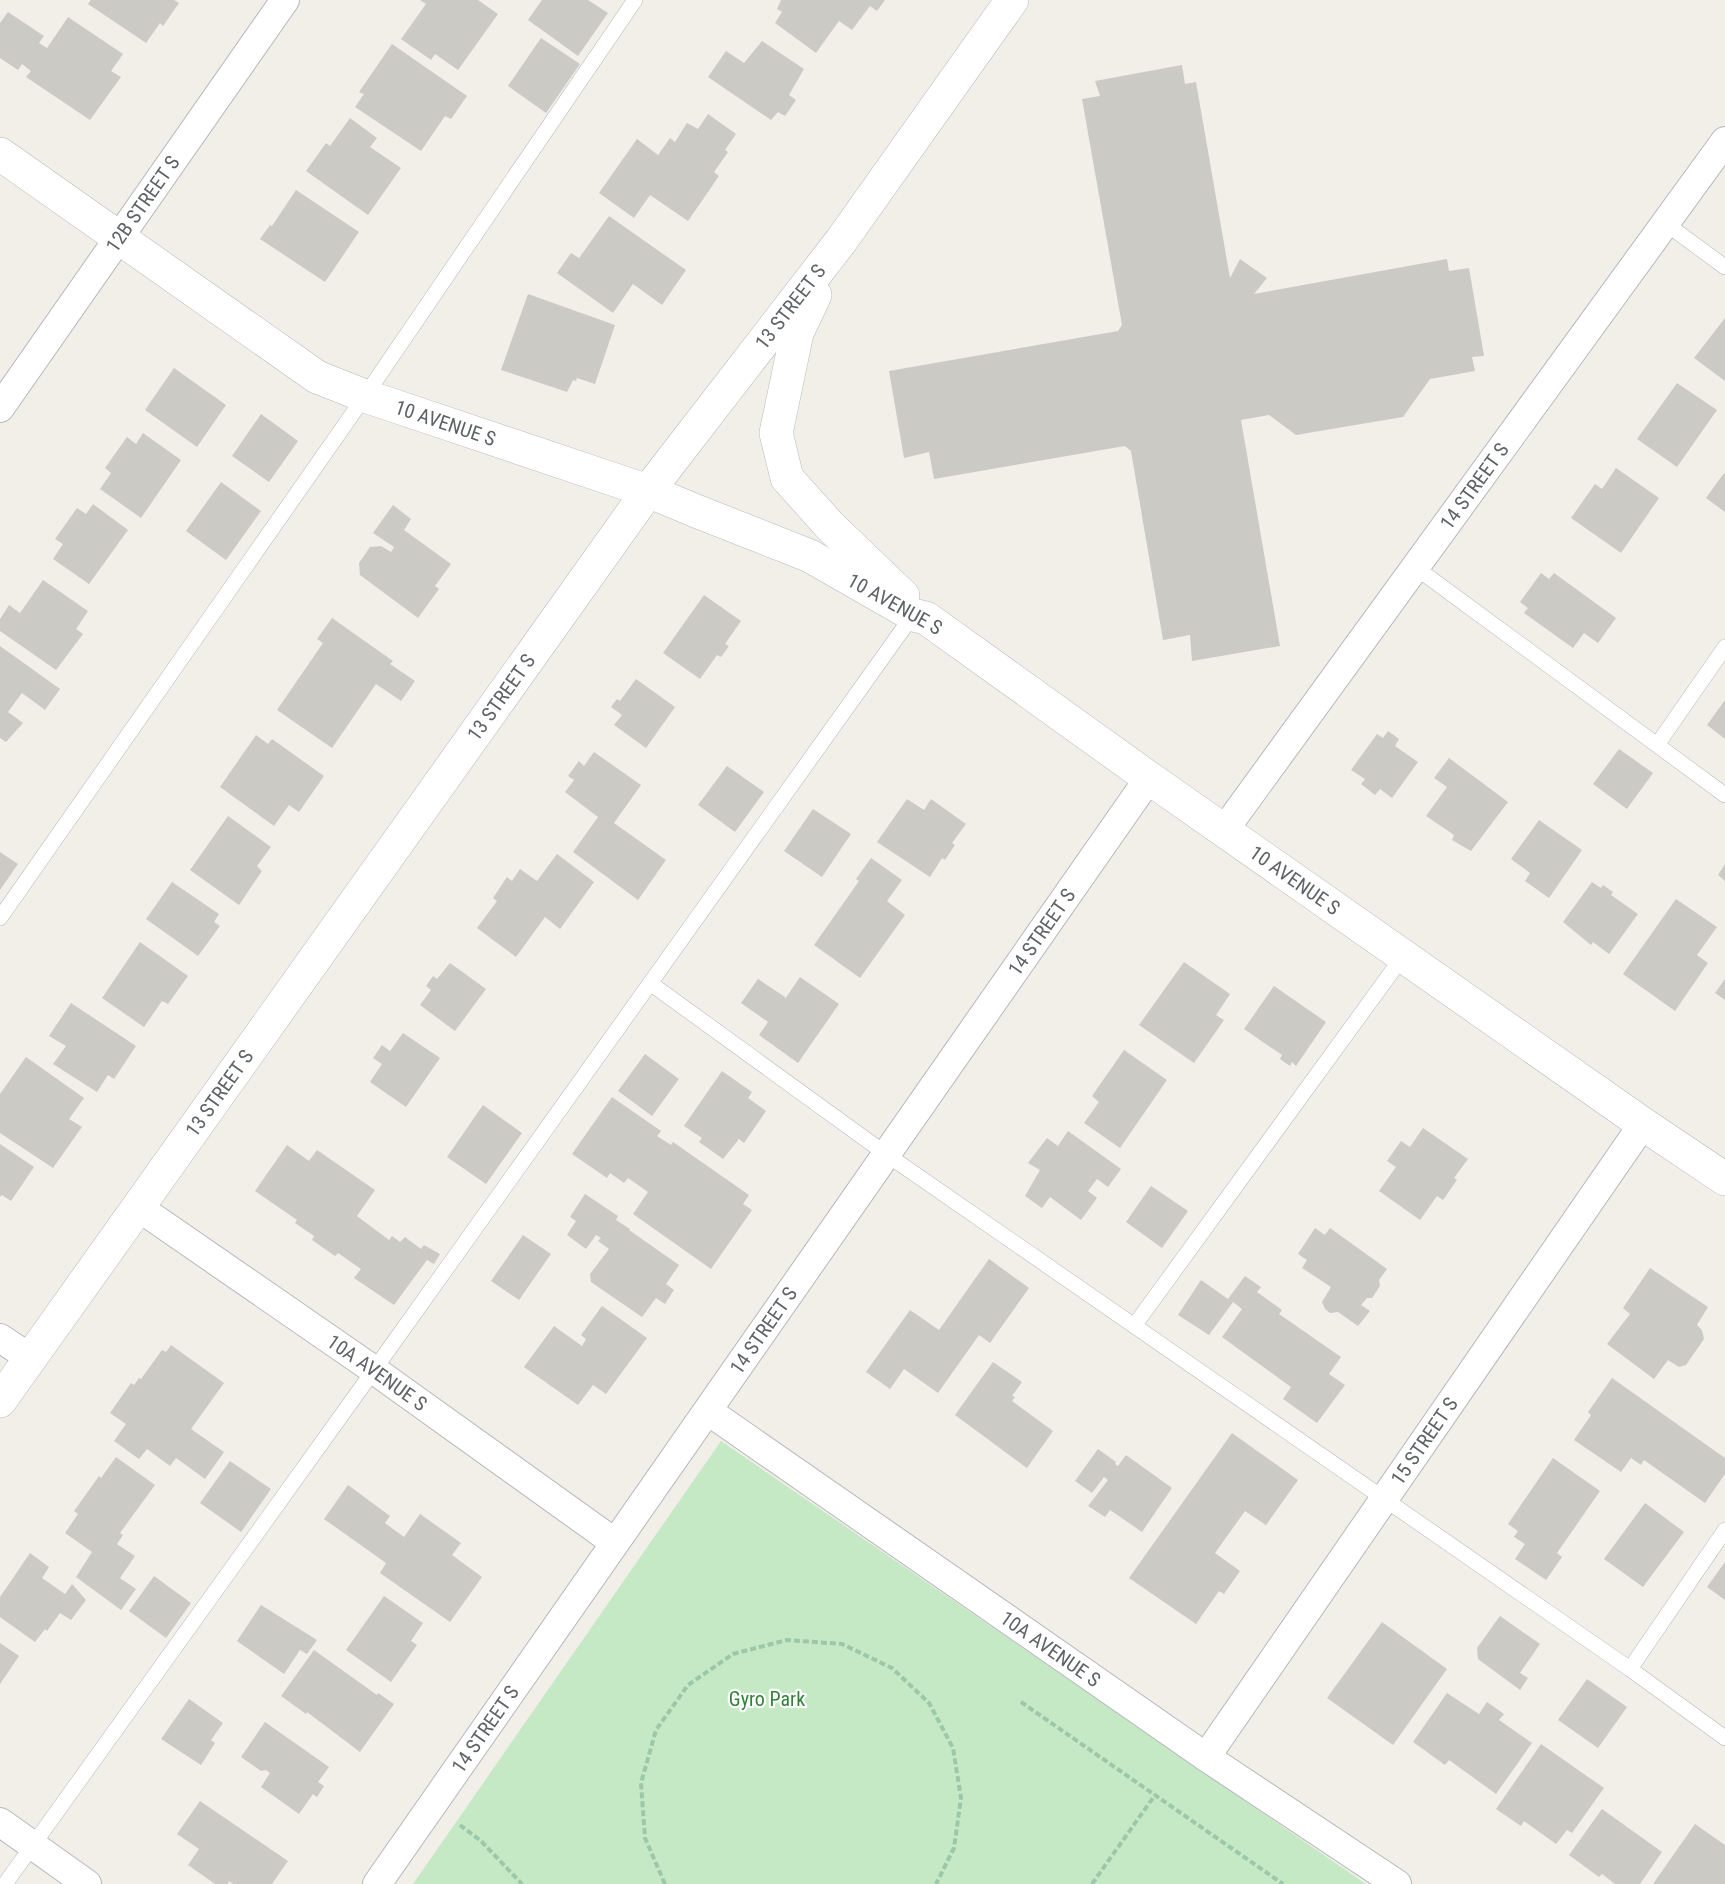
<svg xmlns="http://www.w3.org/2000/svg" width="1725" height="1884" font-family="'Roboto Condensed',sans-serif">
  <rect width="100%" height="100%" fill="#f1efe8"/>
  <path fill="#c5e8c5" d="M721 1441 1366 1884H413Z"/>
  <path fill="#cccac5" d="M91 0H174L179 3 163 26 160 23 146 43 88 4Z
    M420 0H478L498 14 458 70 435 54 431 60 401 39 426 4Z
    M542 0H588L608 13 578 56 528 20Z
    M781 0H885L877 11 870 6 852 30 839 21 816 53 775 23 782 12 777 9Z
    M8 12 44 36 39 43 47 48 68 17 123 54 111 71 121 77 90 120 26 77 31 71 22 64 18 70 0 58V23Z
    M541 38 580 64 546 113 508 86Z
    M762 41 804 69 789 95 796 100 785 116 778 112 771 120 708 77 726 51 744 63Z
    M392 44 467 96 451 119 445 116 421 151 355 107 364 94 359 92Z
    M1182 65 1185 84 1196 82 1230 278 1240 259 1267 278 1254 294 1447 259 1449 271 1469 268 1484 356 1472 357 1475 371 1430 379 1403 417 1296 435 1269 415 1241 420 1280 646 1192 661 1190 635 1163 640 1131 451 1125 446 934 479 929 452 904 458 889 371 1118 331 1122 325 1082 99 1100 96 1095 81Z
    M708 114 736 134 725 150 728 152 714 172 719 176 688 221 650 195 634 218 599 193 637 139 658 155 670 138 675 142 687 123 698 129Z
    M350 118 377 138 370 147 401 168 368 215 306 171 326 143 330 146Z
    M296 190 359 232 325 282 260 239 270 225 272 226Z
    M609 216 686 270 662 305 633 284 613 313 557 273 571 253 579 258Z
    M528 294 615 325 595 384 577 378 576 381 573 380 567 392 501 370Z
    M1725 318V381L1694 358Z
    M174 368 226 405 197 447 145 410Z
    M1677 383 1717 410 1677 467 1637 439Z
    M261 414 298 441 269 482 232 456Z
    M143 433 181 460 141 518 100 489 111 473 105 468 127 437 136 444Z
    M1616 468 1659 498 1621 553 1571 518 1595 484 1602 489Z
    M1724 473 1725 475V512L1706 498Z
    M221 482 261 511 226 560 186 531Z
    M93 504 128 530 89 584 53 559 63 544 55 539 77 508 86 514Z
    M393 505 411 519 404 530 451 564 435 586 439 589 418 618 360 575 359 563 370 547 381 546 391 552 394 547 373 533Z
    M1541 573 1549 579 1554 573 1616 618 1598 643 1584 633 1573 648 1524 613 1528 608 1520 602Z
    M43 580 88 611 76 629 83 634 56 670 0 631V619L9 605 20 613Z
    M704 595 741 621 725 644 729 646 721 657 717 655 700 679 663 653Z
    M332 618 393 661 390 664 415 681 401 701 376 684 332 748 277 710 323 643 317 639Z
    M0 646 60 689 45 710 22 693 8 712 23 723 6 742 0 738Z
    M636 679 675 707 646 748 614 725 622 715 611 707 617 699 620 701Z
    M1725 700V739L1707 725Z
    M1388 731 1399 739 1395 746 1418 762 1392 798 1380 789 1375 795 1361 784 1365 779 1351 770 1377 734 1383 738Z
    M256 735 268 744 272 739 324 776 299 812 289 805 274 826 220 787Z
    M1619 749 1653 773 1627 809 1593 784Z
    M594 752 641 785 614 823 666 860 638 900 573 852 598 817 565 792 574 780 568 776 579 761 584 766Z
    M1449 758 1508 802 1471 851 1452 840 1454 835 1426 816 1447 787 1434 778Z
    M727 766 764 792 735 832 698 805Z
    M907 799 924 810 931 799 966 824 952 843 955 845 945 860 942 858 930 877 877 842Z
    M813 809 851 834 822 877 784 851Z
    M228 816 271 847 257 866 262 871 239 905 190 870Z
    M1539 820 1582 850 1549 898 1525 881 1530 873 1511 859Z
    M0 852 18 864 0 890Z
    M557 854 594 882 560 929 545 917 516 957 477 928 497 901 493 898 507 877 512 881 520 869 537 881Z
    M871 858 902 880 887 901 905 915 860 978 814 945 859 881 856 879Z
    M1725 864V881L1718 875Z
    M172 882 219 914 214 922 220 926 198 956 146 919Z
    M1592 882 1601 888 1603 885 1613 892 1611 895 1638 914 1609 954 1593 942 1591 945 1563 922Z
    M1676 899 1717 927 1697 955 1708 963 1675 1011 1623 974Z
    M140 942 188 976 168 1004 162 1001 144 1027 102 998Z
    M1184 962 1230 994 1216 1015 1224 1020 1194 1063 1139 1025Z
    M450 963 486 989 455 1031 420 1005 431 990 426 986 433 976 437 979Z
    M800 977 839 1004 798 1063 759 1035 768 1022 741 1003 758 979 785 997V999Z
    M1725 979V1000L1715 993Z
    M1274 986 1326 1022 1296 1066 1292 1062 1290 1066 1280 1059 1282 1055 1244 1029Z
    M71 1003 136 1046 114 1079 108 1075 97 1092 53 1064 66 1046 49 1036Z
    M403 1033 440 1058 406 1107 370 1082 382 1064 373 1058 382 1045 390 1051Z
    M1124 1050 1167 1080 1120 1148 1084 1123 1099 1102 1092 1096Z
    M645 1054 679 1079 652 1116 618 1091Z
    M26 1057 84 1098 69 1119 82 1127 53 1168 0 1133V1094Z
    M722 1071 752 1092 748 1098 766 1111 744 1143 739 1139 723 1159 699 1142 702 1138 684 1126Z
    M612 1097 661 1131 657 1136 671 1145 673 1142 749 1195 743 1204 752 1210 711 1269 633 1214 648 1192 628 1178 624 1183 610 1173 607 1178 572 1154Z
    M483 1105 522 1133 486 1184 447 1157Z
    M1423 1128 1468 1159 1454 1178 1457 1180 1443 1200 1437 1196 1420 1220 1379 1191 1396 1167 1387 1161 1401 1141 1410 1147Z
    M1068 1131 1121 1169 1108 1187 1097 1179 1088 1191 1097 1198 1081 1220 1050 1197 1042 1208 1025 1196 1040 1170 1028 1163 1047 1138 1058 1146Z
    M0 1144 34 1167 11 1201 2 1195 0 1197Z
    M287 1145 309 1161 317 1150 375 1190 357 1216 389 1240 392 1236 400 1242 405 1237 421 1249 424 1245 440 1254 434 1264 427 1260 394 1305 354 1278 361 1269 338 1253 335 1256 312 1240 314 1236 295 1223 297 1220 255 1191Z
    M1151 1186 1188 1211 1162 1248 1126 1222Z
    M585 1194 618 1216 616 1220 630 1229 629 1230 679 1265 666 1284 674 1290 665 1304 656 1298 642 1317 591 1282 590 1274 609 1249 598 1241 601 1238 596 1235 586 1249 567 1235 576 1221 570 1217Z
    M1315 1228 1325 1235 1330 1228 1387 1269 1379 1280 1380 1286 1372 1298H1367L1361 1305 1370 1311 1358 1326 1338 1312 1330 1313 1325 1309 1322 1302 1331 1287 1302 1268 1307 1260 1298 1254Z
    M523 1235 551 1254 519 1300 491 1281Z
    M989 1259 1029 1288 990 1343 979 1335 938 1393 904 1369 890 1389 866 1372 910 1310 939 1330Z
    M1650 1268 1708 1307 1697 1325 1702 1330 1704 1339 1686 1365 1679 1367 1668 1360 1654 1379 1607 1344 1630 1314 1623 1308Z
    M1245 1276 1261 1287 1257 1292 1282 1310 1279 1314 1341 1357 1329 1374 1345 1385 1317 1423 1283 1399 1291 1387 1222 1337 1242 1309 1233 1302 1209 1335 1178 1315 1201 1280 1228 1299Z
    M602 1306 647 1338 606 1394 593 1385 578 1405 524 1367 554 1326 582 1346 586 1339 581 1335Z
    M171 1345 224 1383 191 1429 224 1452 205 1479 176 1458 170 1466 147 1449 139 1459 114 1441 126 1424 110 1413 131 1383 134 1385 139 1378 141 1379 162 1350 166 1352Z
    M993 1362 1022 1382 1012 1396 1015 1397 1012 1401 1053 1431 1027 1468 955 1415Z
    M1612 1378 1725 1458V1474L1705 1503 1644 1460 1641 1465 1631 1458 1621 1472 1574 1440 1591 1415 1588 1412Z
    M1232 1433 1298 1480 1266 1525 1245 1511 1215 1553 1240 1571 1224 1594 1219 1591 1196 1624 1129 1578Z
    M1098 1449 1116 1462 1115 1464 1118 1466 1126 1455 1172 1488 1142 1532 1110 1510 1105 1517 1088 1506 1108 1480 1104 1477 1092 1493 1075 1481Z
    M116 1457 155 1485 120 1533 123 1535 117 1544 135 1556 120 1578 136 1589 121 1610 76 1577 92 1552 65 1533 78 1514 74 1511 99 1476 101 1478Z
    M1553 1458 1600 1491 1557 1553 1562 1557 1546 1580 1515 1559 1525 1544 1514 1537 1518 1531 1508 1524Z
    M230 1461 271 1489 241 1532 200 1503Z
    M348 1485 390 1516 385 1523 404 1537 420 1514 461 1543 452 1555 482 1577 450 1622 380 1573 386 1563 324 1519Z
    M1645 1503 1684 1532 1643 1587 1604 1559Z
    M30 1553 49 1567 42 1578 65 1594 72 1584 86 1600 71 1620 60 1613 47 1631 45 1629 35 1642 0 1617V1597Z
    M1725 1562V1600L1707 1587Z
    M154 1576 191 1603 166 1638 129 1611Z
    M384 1596 423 1623 411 1641 417 1645 391 1682 346 1650Z
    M261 1605 317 1640 307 1654 300 1650 284 1674 237 1641Z
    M1500 1616 1540 1644 1520 1673 1528 1678 1520 1690 1478 1659 1477 1648Z
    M1382 1622 1447 1669 1393 1745 1327 1698Z
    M0 1643 19 1656 0 1684Z
    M314 1650 377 1695 378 1693 394 1704 360 1752 307 1712 306 1714 281 1696Z
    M1587 1679 1627 1707 1598 1748 1558 1720Z
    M1447 1693 1479 1714 1487 1702 1504 1714 1499 1720 1532 1743 1496 1794 1449 1760 1445 1765 1413 1742Z
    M189 1699 223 1723 211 1740 215 1743 201 1765 161 1739Z
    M265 1722 329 1767 318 1782 324 1786 317 1797 313 1794 299 1814 261 1787 270 1773 266 1770 261 1771 241 1757Z
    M1541 1744 1604 1788 1572 1833 1567 1830 1556 1844 1524 1821 1521 1826 1496 1809Z
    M200 1801 288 1861 272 1884H233L229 1881 228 1884H215L188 1865 199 1849 177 1834Z
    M1602 1809 1662 1852 1640 1884H1615L1602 1874 1599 1877 1569 1855Z
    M1695 1824 1725 1845V1884H1653Z"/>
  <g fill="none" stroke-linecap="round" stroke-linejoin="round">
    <defs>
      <path id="service" d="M1665 223 1725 267
        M1415 567 1725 795
        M1657 745 1725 647
        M0 918 365 396 635 0
        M650 983 886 1154 1630 1669 1725 1738
        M1134 1326 1404 955
        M1630 1669 1725 1530
        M5 1884 374 1370 913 615"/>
      <g id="minor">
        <path id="s1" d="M0 408 285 0"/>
        <path id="s2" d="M1225 829 1725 141"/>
        <path id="s3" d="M138 1207 374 1370 614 1542"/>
        <path d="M0 1338 30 1358"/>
        <path id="s4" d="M708 1411 1206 1757 1397 1884"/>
        <path id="s5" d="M1206 1757 1643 1124"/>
        <path d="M0 1822 87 1884"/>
        <path id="s6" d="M377 1884 1149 778"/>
      </g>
      <g id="tertiary">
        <path id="s7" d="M0 154 317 377 365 396 648 491 696 511 810 556 913 615 926 618 1149 778 1643 1124 1725 1179"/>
        <path d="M815 295 797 333 776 433 787 478 830 526 903 596"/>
        <path id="s8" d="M0 1401 648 491 841 241 1012 0"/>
      </g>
    </defs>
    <use href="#service" stroke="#b5b8bc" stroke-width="16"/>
    <use href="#minor" stroke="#b5b8bc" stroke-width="30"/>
    <use href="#tertiary" stroke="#b5b8bc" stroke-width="34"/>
    <path stroke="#9cc7a9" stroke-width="4" stroke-dasharray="6 3" stroke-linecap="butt" d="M1021 1702 1283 1884
      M460 1825 481 1841 522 1884
      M665 1884 645 1838 641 1783 656 1730 688 1685 733 1654 787 1640 842 1644 892 1668 929 1703 953 1748 961 1798 954 1848 936 1884
      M1092 1884 1155 1795"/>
    <use href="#service" stroke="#fff" stroke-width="15"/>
    <use href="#minor" stroke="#fff" stroke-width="28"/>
    <use href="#tertiary" stroke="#fff" stroke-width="33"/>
  </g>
  <g text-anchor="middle" stroke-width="4.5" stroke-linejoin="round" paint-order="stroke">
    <g font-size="20" fill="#5f6368" stroke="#fff">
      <text dy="7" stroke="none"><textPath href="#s1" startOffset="249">12B STREET S</textPath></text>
      <text dy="7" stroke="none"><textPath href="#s8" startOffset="1350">13 STREET S</textPath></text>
      <text dy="7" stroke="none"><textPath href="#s7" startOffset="524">10 AVENUE S</textPath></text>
      <text dy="7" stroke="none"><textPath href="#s2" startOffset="424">14 STREET S</textPath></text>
      <text transform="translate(895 604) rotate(29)" y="7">10 AVENUE S</text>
      <text dy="7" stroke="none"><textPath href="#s8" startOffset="864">13 STREET S</textPath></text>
      <text dy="7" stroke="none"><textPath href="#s7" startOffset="1497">10 AVENUE S</textPath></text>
      <text dy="7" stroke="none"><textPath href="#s6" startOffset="1161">14 STREET S</textPath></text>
      <text dy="7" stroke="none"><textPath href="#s8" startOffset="378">13 STREET S</textPath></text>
      <text dy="7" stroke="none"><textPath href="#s6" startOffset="675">14 STREET S</textPath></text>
      <text dy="7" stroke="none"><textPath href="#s3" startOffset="291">10A AVENUE S</textPath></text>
      <text dy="7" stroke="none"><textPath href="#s5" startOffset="384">15 STREET S</textPath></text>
      <text dy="7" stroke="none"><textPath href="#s4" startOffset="417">10A AVENUE S</textPath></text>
      <text dy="7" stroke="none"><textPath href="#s6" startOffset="189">14 STREET S</textPath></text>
    </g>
    <g font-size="20" fill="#348238" stroke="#fff">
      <text x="767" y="1706">Gyro Park</text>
    </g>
  </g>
</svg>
